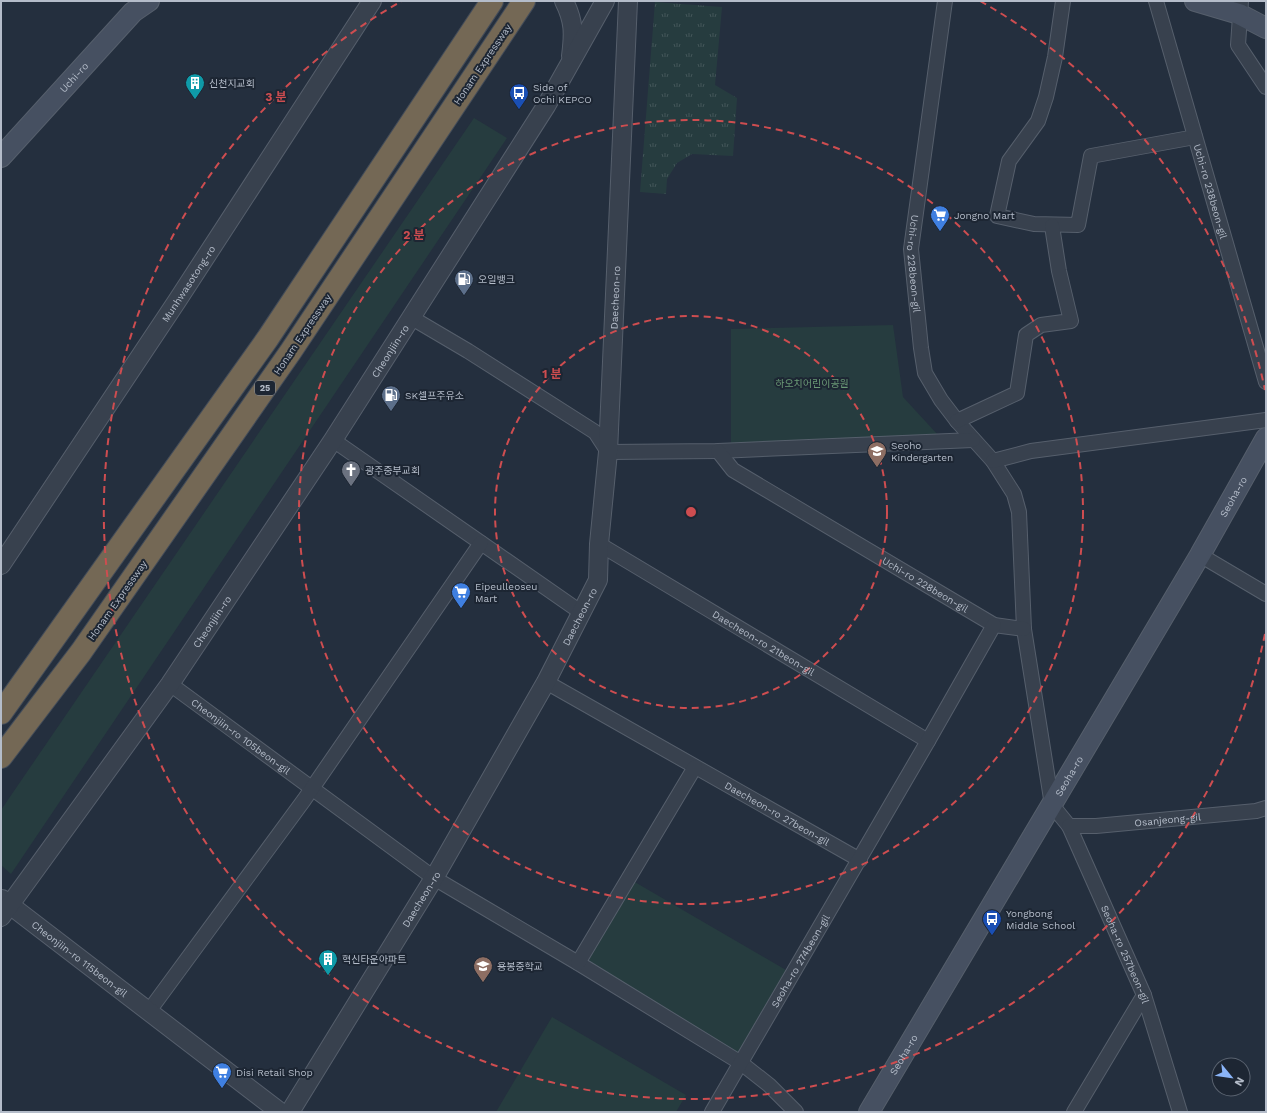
<svg xmlns="http://www.w3.org/2000/svg" width="1267" height="1113" font-family="'Work Sans','Noto Sans KR',sans-serif">
  <defs>
    <pattern id="grass-tufts" width="24" height="20" patternUnits="userSpaceOnUse"><rect width="24" height="20" fill="#263c3f"/><path d="M3 7l-1-3M5 7V3M7 7l1-3M15 17l-1-3M17 17v-4M19 17l1-3" fill="none" stroke="#435659"/></pattern>
  </defs>
  <rect width="100%" height="100%" fill="#242f3e"/>
  <path fill="url(#grass-tufts)" d="M655 2 722 7 715 85 737 98 733 156 692 154 677 163 667 179 666 194 640 192Z"/>
  <path fill="#263c3f" d="M474 118 507 138 11 874 1 865V810Z
    M893 325 903 397 938 435 731 443V329Z
    M633 881 786 970 737 1054 591 965 588 953Z
    M552 1017 686 1095 676 1112H496Z"/>
  <g fill="none" stroke-linecap="round" stroke-linejoin="round">
    <defs>
      <g id="minor">
        <path id="s1" d="M945 1 911 249 921 348 925 373 941 400 957 421 993 461 1014 494 1019 512 1024 629 1052 805 1069 826 1144 995 1180 1112"/>
        <path d="M1063 1 1055 57 1046 97 1038 121 1009 161 997 216 1034 224 1078 225 1091 156 1195 137"/>
        <path id="s2" d="M1156 1 1266 382"/>
        <path d="M1241 1 1238 45 1266 87"/>
        <path d="M412 318 468 351 595 432 608 452 718 451 973 440"/>
        <path d="M957 421 1017 393 1026 335 1041 325 1071 321 1059 271 1052 226"/>
        <path d="M333 440 582 613"/>
        <path id="s3" d="M718 451 733 470 994 625 1024 629"/>
        <path d="M993 461 1031 451 1266 420"/>
        <path id="s4" d="M599 544 928 741"/>
        <path d="M1200 555 1266 594"/>
        <path id="s5" d="M546 682 860 860"/>
        <path id="s6" d="M170 684 434 878 578 963 741 1063 769 1085 796 1112"/>
        <path id="s7" d="M1069 826H1096L1256 811 1266 808"/>
        <path d="M578 963 695 767"/>
        <path d="M149 1011 304 800 481 543"/>
        <path id="s8" d="M712 1112 928 741 994 625"/>
        <path d="M1074 1112 1144 995"/>
      </g>
      <g id="tertiary">
        <path d="M564 1C574 21 574 33 571 56"/>
        <path id="s9" d="M1 565 177 301 372 1"/>
        <path id="s10" d="M2 899 280 1112"/>
        <path id="s11" d="M1 917 170 684 333 440 546 106 605 1"/>
        <path id="s12" d="M290 1112 434 878 546 682 598 580 599 544 608 452 628 1"/>
      </g>
      <g id="secondary">
        <path d="M1195 1 1239 14 1266 28"/>
        <path id="s13" d="M1 157 133 12 149 1"/>
        <path id="s14" d="M869 1112 1200 555 1266 438"/>
      </g>
      <path id="motorway" d="M1 713 268 338 492 1
        M1 757 81 652 291 351 524 1"/>
    </defs>
    <use href="#minor" stroke="#565f6c" stroke-width="16"/>
    <use href="#tertiary" stroke="#565f6c" stroke-width="20"/>
    <use href="#secondary" stroke="#565f6c" stroke-width="22"/>
    <use href="#motorway" stroke="#434c59" stroke-width="24"/>
    <use href="#minor" stroke="#38414e" stroke-width="14"/>
    <use href="#tertiary" stroke="#38414e" stroke-width="18"/>
    <use href="#secondary" stroke="#465061" stroke-width="20"/>
    <use href="#motorway" stroke="#746855" stroke-width="22"/>
  </g>
  <g fill="none" stroke="#ce4d50" stroke-width="2" stroke-dasharray="7 5">
    <circle cx="691" cy="512" r="196"/>
    <circle cx="691" cy="512" r="392"/>
    <path d="M1265 634A587 587 0 1 1 402 1M980 1A587 587 0 0 1 1265 390"/>
  </g>
  <defs>
    <symbol id="building-pin" viewBox="-11 -11 22 30"><path d="M0 17L-7.5 6A9.5 9.5 0 1 1 7.5 6Z" fill="#0f9aa8" stroke="#1d2633"/><path d="M-4-6H4V6H1V3H-1V6H-4ZM-2.5-4.3h1.7v1.8h-1.7ZM.8-4.3h1.7v1.8H.8ZM-2.5-1h1.7V.8h-1.7ZM.8-1h1.7V.8H.8Z" fill="#fff"/></symbol>
    <symbol id="bus-pin" viewBox="-11 -11 22 30"><path d="M0 17L-7.5 6A9.5 9.5 0 1 1 7.5 6Z" fill="#1a4fb4" stroke="#1d2633"/><path d="M-5-6H5V4H4V6H2V4H-2V6H-4V4H-5ZM-3.5-4V0h7V-4ZM-3.5 1.2v1.5H-2V1.2ZM2 1.2v1.5H3.5V1.2Z" fill="#fff"/></symbol>
    <symbol id="supermarket-pin" viewBox="-11 -11 22 30"><path d="M0 17L-7.5 6A9.5 9.5 0 1 1 7.5 6Z" fill="#3f7fe0" stroke="#1d2633"/><path d="M-6-5.5h2.5l.6 2H6L4.5 2H-2.5L-4.4-4H-6ZM-1.5 3.2a1.3 1.3 0 1 0 .1 0ZM3 3.2a1.3 1.3 0 1 0 .1 0Z" fill="#fff"/></symbol>
    <symbol id="fuel-pin" viewBox="-11 -11 22 30"><path d="M0 17L-7.5 6A9.5 9.5 0 1 1 7.5 6Z" fill="#5c6f8a" stroke="#1d2633"/><path d="M-5.5-6h7V0h2V4h1.3V-2.5L3-4.5l.8-.8L6-3V5H2.5V1h-1V6h-7ZM-4.2-4.7v3.2H.2V-4.7Z" fill="#fff"/></symbol>
    <symbol id="school-pin" viewBox="-11 -11 22 30"><path d="M0 17L-7.5 6A9.5 9.5 0 1 1 7.5 6Z" fill="#8d6e63" stroke="#1d2633"/><path d="M0-5L7-2L0 1L-7-2ZM-4 1L0 2.5L4 1V4Q0 6-4 4Z" fill="#fff"/></symbol>
    <symbol id="church-pin" viewBox="-11 -11 22 30"><path d="M0 17L-7.5 6A9.5 9.5 0 1 1 7.5 6Z" fill="#6b7280" stroke="#1d2633"/><path d="M-1.2-6h2.4v3.5h3.3v2.4h-3.3V6h-2.4V-.1h-3.3v-2.4h3.3Z" fill="#fff"/></symbol>
  </defs>
  <g fill-rule="evenodd">
    <use href="#building-pin" x="184" y="72" width="22" height="30"/>
    <use href="#bus-pin" x="508" y="82" width="22" height="30"/>
    <use href="#supermarket-pin" x="929" y="204" width="22" height="30"/>
    <use href="#fuel-pin" x="453" y="268" width="22" height="30"/>
    <use href="#fuel-pin" x="380" y="384" width="22" height="30"/>
    <use href="#school-pin" x="866" y="440" width="22" height="30"/>
    <use href="#church-pin" x="340" y="459" width="22" height="30"/>
    <use href="#supermarket-pin" x="450" y="581" width="22" height="30"/>
    <use href="#bus-pin" x="981" y="908" width="22" height="30"/>
    <use href="#building-pin" x="317" y="948" width="22" height="30"/>
    <use href="#school-pin" x="472" y="955" width="22" height="30"/>
    <use href="#supermarket-pin" x="211" y="1061" width="22" height="30"/>
  </g>
  <g text-anchor="middle" stroke-width="4" stroke-linejoin="round" paint-order="stroke">
    <rect fill="#1d2633" stroke="#878f9c" stroke-width="1" x="255" y="381" width="20" height="14" rx="3"/>
    <g font-size="9" font-weight="bold" fill="#b4bcc9">
      <text x="265" y="391">25</text>
    </g>
    <g font-size="10" fill="#b4bcc9" stroke="#1d2633">
      <text transform="translate(482 64) rotate(-56)" y="4">Honam Expressway</text>
      <text dy="4" stroke="none"><textPath href="#s13" startOffset="108">Uchi-ro</textPath></text>
      <text dy="4" stroke="none"><textPath href="#s2" startOffset="198">Uchi-ro 238beon-gil</textPath></text>
      <text dy="4" stroke="none"><textPath href="#s1" startOffset="265">Uchi-ro 228beon-gil</textPath></text>
      <text dy="4" stroke="none"><textPath href="#s9" startOffset="338">Munhwasotong-ro</textPath></text>
      <text dy="4" stroke="none"><textPath href="#s12" startOffset="898">Daecheon-ro</textPath></text>
      <text transform="translate(302 334) rotate(-56)" y="4">Honam Expressway</text>
      <text dy="4" stroke="none"><textPath href="#s11" startOffset="687">Cheonjiin-ro</textPath></text>
      <text dy="4" stroke="none"><textPath href="#s14" startOffset="715">Seoha-ro</textPath></text>
      <text dy="4" stroke="none"><textPath href="#s3" startOffset="248">Uchi-ro 228beon-gil</textPath></text>
      <text transform="translate(117 600) rotate(-55)" y="4">Honam Expressway</text>
      <text dy="4" stroke="none"><textPath href="#s12" startOffset="574">Daecheon-ro</textPath></text>
      <text dy="4" stroke="none"><textPath href="#s11" startOffset="363">Cheonjiin-ro</textPath></text>
      <text dy="4" stroke="none"><textPath href="#s4" startOffset="192">Daecheon-ro 21beon-gil</textPath></text>
      <text dy="4" stroke="none"><textPath href="#s6" startOffset="88">Cheonjiin-ro 105beon-gil</textPath></text>
      <text dy="4" stroke="none"><textPath href="#s14" startOffset="391">Seoha-ro</textPath></text>
      <text dy="4" stroke="none"><textPath href="#s5" startOffset="266">Daecheon-ro 27beon-gil</textPath></text>
      <text dy="4" stroke="none"><textPath href="#s7" startOffset="99">Osanjeong-gil</textPath></text>
      <text dy="4" stroke="none"><textPath href="#s12" startOffset="250">Daecheon-ro</textPath></text>
      <text dy="4" stroke="none"><textPath href="#s1" startOffset="1007">Seoha-ro 257beon-gil</textPath></text>
      <text dy="4" stroke="none"><textPath href="#s10" startOffset="98">Cheonjiin-ro 115beon-gil</textPath></text>
      <text dy="4" stroke="none"><textPath href="#s8" startOffset="175">Seoha-ro 274beon-gil</textPath></text>
      <text dy="4" stroke="none"><textPath href="#s14" startOffset="67">Seoha-ro</textPath></text>
    </g>
    <g font-size="10" fill="#b4bcc9" stroke="#1d2633" text-anchor="start">
      <text x="209" y="87">신천지교회</text>
      <text x="533" y="91">Side of<tspan x="533" dy="12">Ochi KEPCO</tspan></text>
      <text x="954" y="219">Jongno Mart</text>
      <text x="478" y="283">오일뱅크</text>
      <text x="405" y="399">SK셀프주유소</text>
      <text x="891" y="449">Seoho<tspan x="891" dy="12">Kindergarten</tspan></text>
      <text x="365" y="474">광주중부교회</text>
      <text x="475" y="590">Eipeulleoseu<tspan x="475" dy="12">Mart</tspan></text>
      <text x="1006" y="917">Yongbong<tspan x="1006" dy="12">Middle School</tspan></text>
      <text x="342" y="963">혁신타운아파트</text>
      <text x="497" y="970">용봉중학교</text>
      <text x="236" y="1076">Disi Retail Shop</text>
    </g>
    <g font-size="10" fill="#6b9a76" stroke="#1d2633">
      <text x="812" y="387">하오치어린이공원</text>
    </g>
  </g>
  <circle cx="691" cy="512" r="6" fill="#ce4d50" stroke="#1d2633" stroke-width="2"/>
  <g font-size="12" text-anchor="middle" font-weight="bold" fill="#ce4d50" stroke="#1d2633" stroke-width="4" stroke-linejoin="round" paint-order="stroke">
    <text x="276" y="101">3 분</text>
    <text x="414" y="239">2 분</text>
    <text x="552" y="378">1 분</text>
  </g>
  <rect width="1267" height="1113" fill="none" stroke="#b4bcc9" stroke-width="4"/>
  <g transform="translate(1231 1077) rotate(119)"><circle r="19" fill="#1d2633" stroke="#59626f"/>
  <path d="M0-3L7 15L0 10L-7 15Z" fill="#8ab4f8"/>
  <text y="-6" font-size="11" font-weight="bold" text-anchor="middle" fill="#b4bcc9">N</text>
  </g>
</svg>
